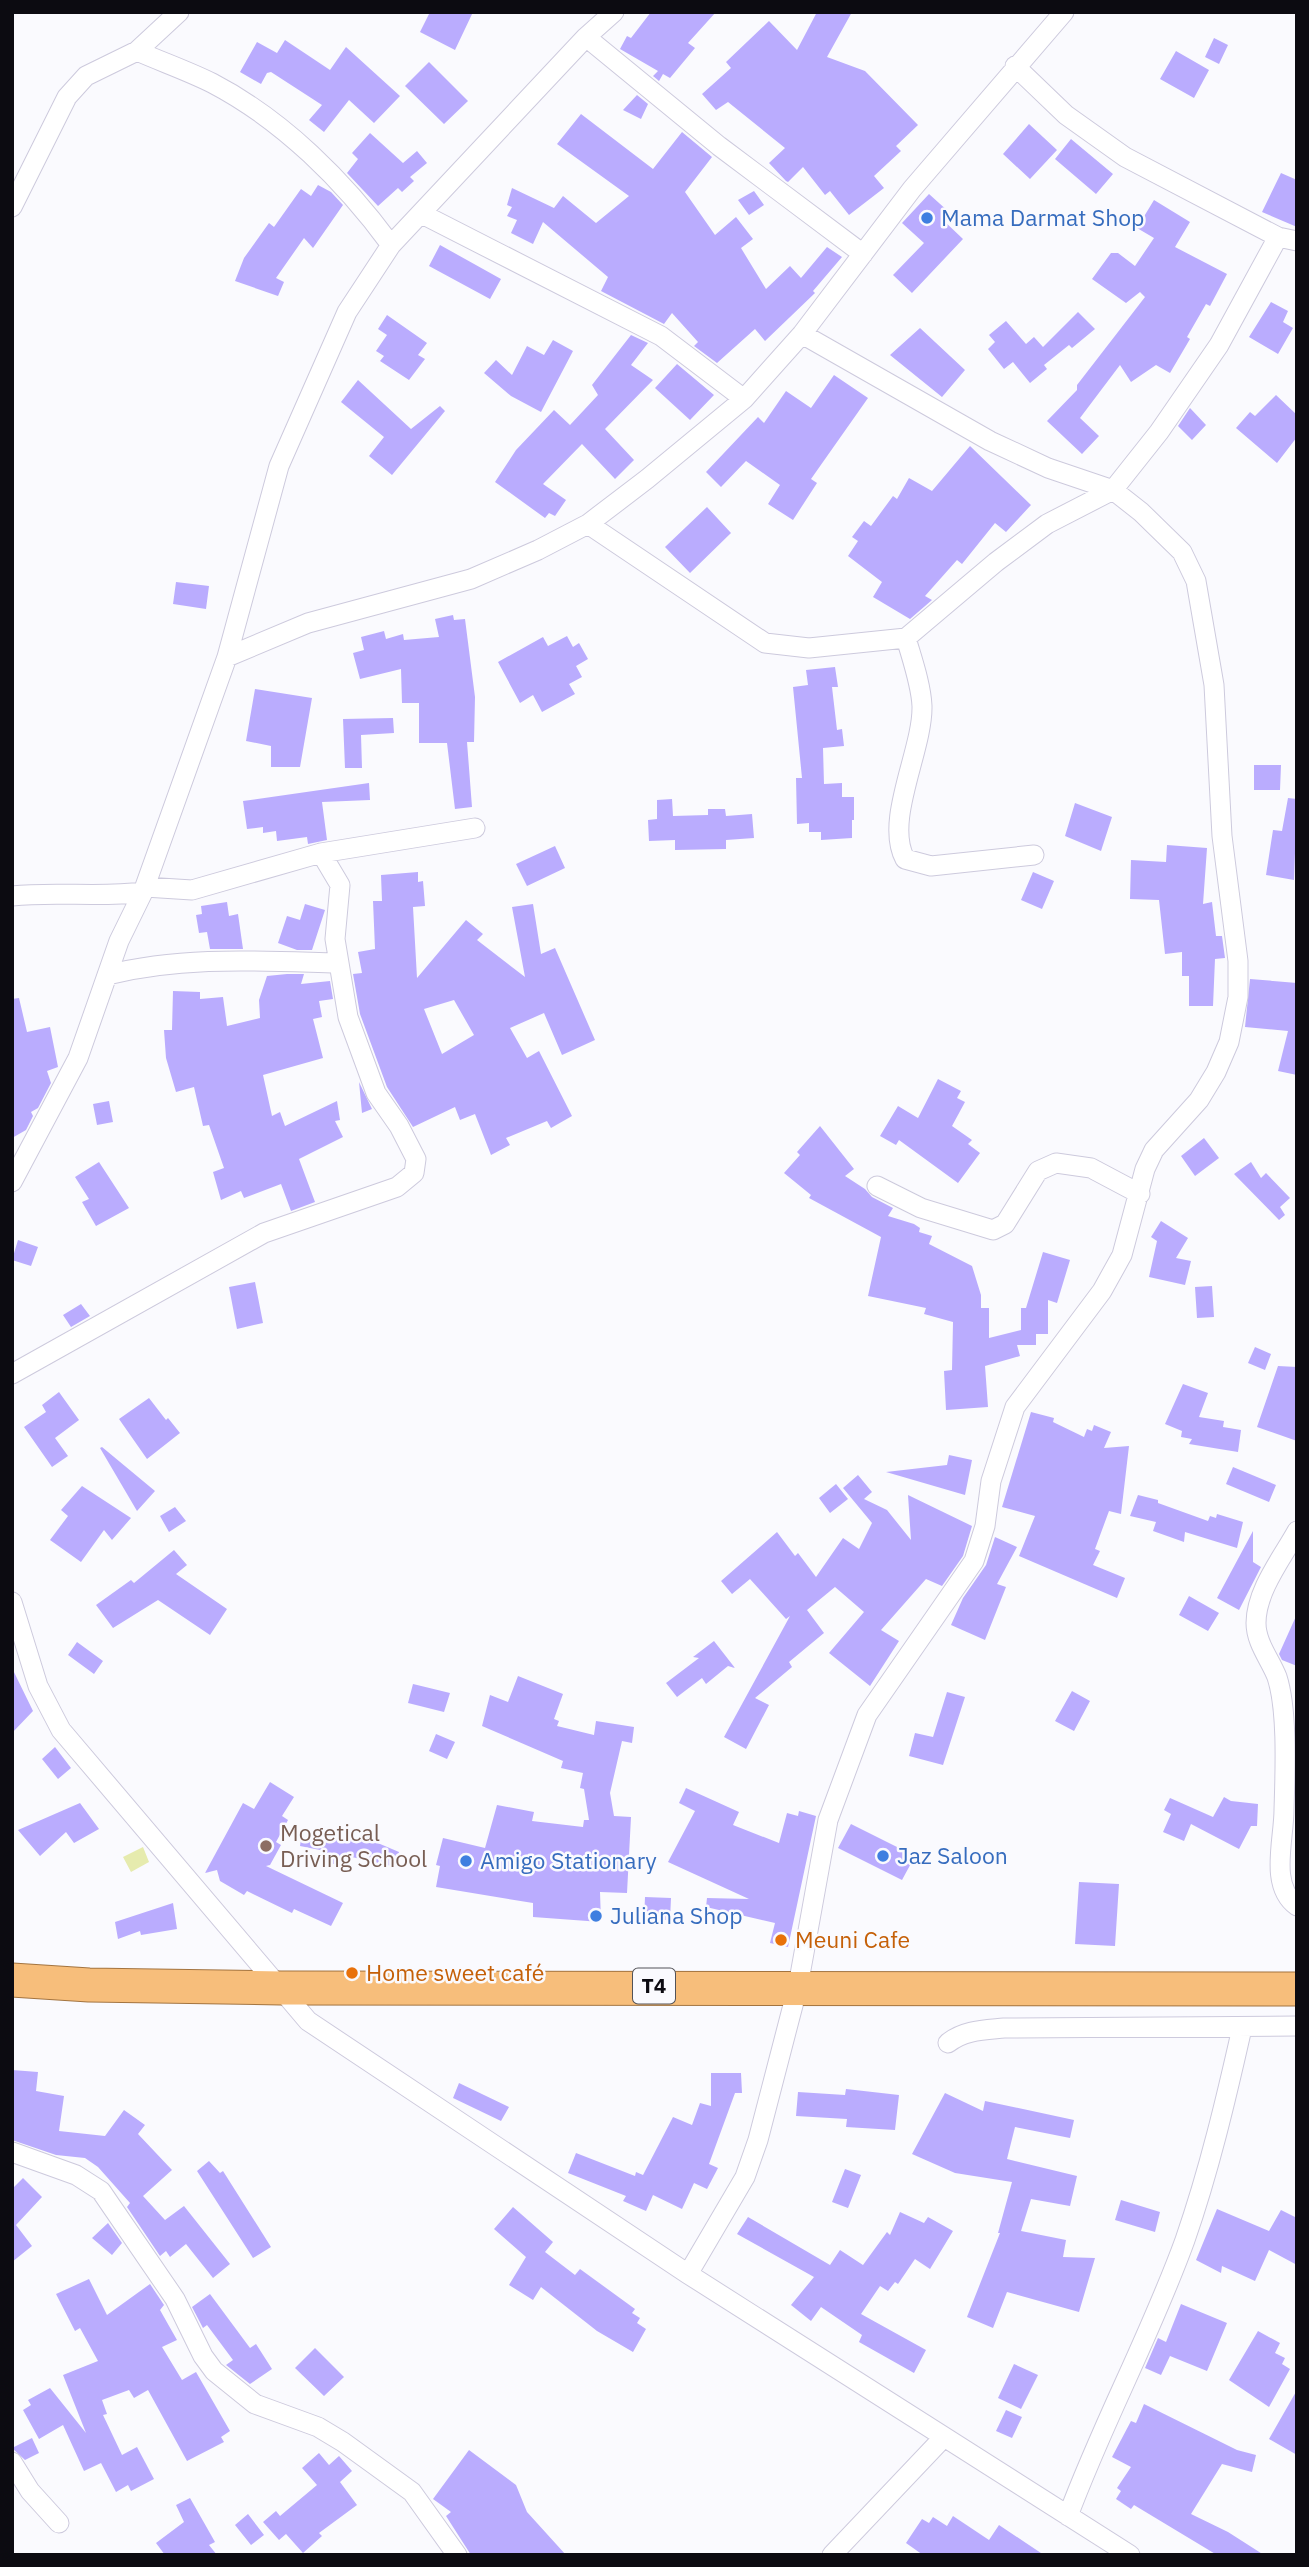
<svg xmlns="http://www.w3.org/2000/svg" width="1309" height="2567" font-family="'IBM Plex Sans',sans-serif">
  <rect width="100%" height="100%" fill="#fafafe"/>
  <path fill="#e6ebae" d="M143 1847 149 1862 131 1872 123 1857Z"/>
  <path fill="#baacfe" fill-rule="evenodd" d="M430 12H473L455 50 420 32Z
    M651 12H716L688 43 695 48 670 78 663 74 659 81 653 76 658 71 620 49 627 36 631 38Z
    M817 12H852L827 57 865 71 918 125 896 146 901 151 874 176 884 188 849 215 830 191 825 195 803 167 788 182 786 181 769 163 785 148 728 102 716 110 702 94 731 68 726 62 769 21 797 50Z
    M1214 38 1228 45 1219 64 1205 57Z
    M285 40 330 70 346 47 400 96 374 123 349 100 324 132 309 120 322 105 271 72 267 73 261 84 240 72 257 42 277 53Z
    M1176 51 1209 70 1194 98 1160 79Z
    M429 62 468 101 444 124 405 86Z
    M637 95 648 104 641 119 623 110Z
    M581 114 653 169 682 132 712 157 685 192 715 235 736 217 753 239 741 248 766 289 790 266 801 278 827 247 842 257 813 291 815 293 765 341 755 329 717 363 694 346 698 342 672 313 664 324 601 291 608 277 543 222 533 244 511 233 517 220 507 216 512 207 507 205 512 188 554 208 563 196 596 223 629 196 557 144Z
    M1029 124 1057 150 1030 179 1003 154Z
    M370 133 403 163 417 151 427 163 410 177 414 181 402 192 398 188 378 206 347 173 358 159 352 153Z
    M1071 139 1113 174 1096 194 1055 159Z
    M1281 173 1297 180V227L1262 212Z
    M318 185 331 192 343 205 313 248 304 238 276 278 284 282 278 296 235 281 244 258 269 223 274 227 301 189 311 196Z
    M754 191 764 205 749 215 738 200Z
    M929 194 949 212 942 219 963 239 912 293 893 275 924 243 902 223Z
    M1154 200 1190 222 1175 247 1227 274 1210 306 1206 304 1187 337 1190 339 1170 373 1156 365 1131 382 1120 365 1080 418 1099 436 1082 454 1047 421 1077 390V385L1145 297 1140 292 1126 303 1092 279 1111 253H1118L1135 266 1154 238 1137 228Z
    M440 245 501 279 490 299 429 266Z
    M1271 302 1288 311 1283 322 1293 328 1278 354 1249 337Z
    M1078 312 1095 329 1072 348 1069 345 1044 365 1047 369 1030 383 1013 362 1004 369 988 349 995 342 989 335 1006 321 1026 344 1034 337 1043 347Z
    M387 315 427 343 418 355 425 359 409 380 380 361 384 356 376 351 387 335 378 329Z
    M920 328 965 370 942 397 890 355Z
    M631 335 648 343 631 365 653 380 605 429 634 460 615 479 582 444 543 484 566 500 555 516 549 513 545 518 495 482 516 450 554 410 570 425 598 395 592 385Z
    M553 340 573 351 541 412 511 396 484 373 496 360 512 375 527 346 544 355Z
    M677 364 714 395 690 420 655 388Z
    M834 375 868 398 811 479 817 483 793 520 768 504 780 485 746 461 721 487 706 472 758 417 764 423 786 391 811 408Z
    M358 380 411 429 440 406 445 411 392 475 369 456 384 437 341 402Z
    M1276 395 1297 415V437L1277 463 1236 428 1250 412 1255 416Z
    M1190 408 1206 425 1192 440 1178 426Z
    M970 446 1031 505 1006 532 995 523 962 564 957 560 925 596 932 600 910 619 873 597 882 582 848 556 858 541 852 537 864 521 871 526 893 496 897 499 909 478 932 491Z
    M707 507 731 533 690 573 665 547Z
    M176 582 209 586 206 609 173 604Z
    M453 615 454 620 465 619 475 697 474 742H467L472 807 455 809 447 743H419V703H402L401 669 360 679 353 653 364 650 361 637 384 631 386 639 403 634 404 640 439 637 435 619Z
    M567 636 573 647 579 643 588 659 576 666 582 677 569 684 575 694 542 712 533 695 520 703 498 662 543 637 548 646Z
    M835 667 838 687H832L837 730 842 729 844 746 823 748 824 784 842 783V797H854V820H852V838L821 840V832H809V823L797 824 796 778H802L793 687 808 685 806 670Z
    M255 689 312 698 300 767H271V746L246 741Z
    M393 718 394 733 361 735 362 768H345L343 719Z
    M1254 765H1281L1280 790H1254Z
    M369 783 370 800 322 802 327 840 308 844 307 837 277 841 276 831 263 833V827L247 829 243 801Z
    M1288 798 1297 799 1294 880 1266 875 1273 830 1282 831Z
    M672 799 673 816 708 815V809H725L726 816 752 814 754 838 726 840V849L675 850V840L649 841 648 820 657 819V800Z
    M1075 803 1112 817 1101 851 1065 836Z
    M1167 845 1207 848 1203 904 1212 902 1216 936H1222L1225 958 1215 959 1213 1006H1189V976H1182V952L1165 954 1159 900 1130 899 1131 860 1166 862Z
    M555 846 565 868 527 886 516 864Z
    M418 872V882L423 881 425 906 413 907 417 978 466 920 483 934 477 940 525 977 512 907 533 904 541 954 555 948 595 1040 562 1055 544 1013 510 1028 527 1058 539 1051 572 1116 551 1128 547 1121 506 1138 510 1145 491 1155 475 1114 460 1120 455 1107 413 1127 387 1087 360 1014 353 974 362 973 358 952 375 949 373 901H382L381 875ZM454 1000 474 1035 442 1054 424 1009Z
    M1033 872 1054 881 1042 909 1021 900Z
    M227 902 229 916 238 914 243 949H210L207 932 199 933 196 915 202 914 201 906Z
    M305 904 325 910 312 950H297L278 943 287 916 300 920Z
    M287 974H304L301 984 330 981 333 999 319 1001 322 1017 313 1019 323 1058 263 1075 272 1116 280 1112 285 1126 337 1101 340 1120 335 1121 343 1137 299 1159 315 1202 291 1211 281 1184 244 1198 241 1191 221 1200 213 1172 224 1168 209 1125 203 1126 194 1087 176 1092 166 1058 164 1030H172L173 991 200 992V999L223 997 227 1026 260 1018 259 1000 267 976Z
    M1250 979 1297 983V1075L1278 1071 1288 1031 1245 1027Z
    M19 998 27 1032 50 1027 58 1067 47 1071 51 1083 38 1108 31 1112 33 1116 26 1130 12 1138V999Z
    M938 1079 961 1091 957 1098 965 1102 952 1126 972 1140 968 1144 980 1153 958 1183 899 1140 896 1145 880 1136 898 1106 918 1118Z
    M359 1082 372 1109 362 1113Z
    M109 1101 113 1122 97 1125 93 1104Z
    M820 1126 854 1169 845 1176 865 1189 872 1197 893 1208 888 1216 914 1224 920 1228 919 1232 932 1236 929 1244 972 1266 981 1295V1308H989V1338L1021 1330V1308H1026L1043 1252 1070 1260 1057 1303 1048 1300V1334H1036V1345H1017L1020 1356 985 1366 988 1407 946 1410 944 1371 952 1370 953 1322 924 1314 926 1308 868 1296 881 1237 809 1198 811 1195 784 1173 800 1155 797 1152Z
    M1204 1138 1219 1158 1195 1176 1181 1156Z
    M99 1162 129 1208 96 1226 82 1202 89 1199 75 1177Z
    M1251 1162 1261 1178 1266 1173 1290 1198 1280 1207 1285 1215 1279 1220 1234 1174Z
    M1161 1221 1188 1238 1176 1258 1191 1261 1185 1285 1149 1277 1157 1241 1151 1237Z
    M18 1240 38 1247 31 1266 12 1260Z
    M255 1282 263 1323 237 1329 229 1287Z
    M1212 1286 1214 1317 1197 1318 1195 1287Z
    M81 1304 90 1316 71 1327 63 1315Z
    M1255 1347 1271 1354 1265 1370 1248 1363Z
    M1278 1366 1297 1367V1441L1257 1427Z
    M1183 1384 1208 1393 1199 1417 1224 1421 1223 1427 1241 1430 1238 1452 1189 1444 1192 1439 1181 1437 1182 1431 1165 1424Z
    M59 1392 79 1420 55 1438 68 1456 52 1467 24 1427 46 1412 42 1405Z
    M149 1398 166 1420 168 1418 180 1433 147 1459 119 1419Z
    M1031 1412 1054 1418 1053 1422 1084 1437 1087 1429 1092 1431 1094 1425 1111 1432 1104 1448 1129 1446 1121 1514 1109 1511 1095 1549 1100 1551 1093 1565 1125 1578 1117 1598 1019 1556 1035 1516 1002 1507Z
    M102 1447 155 1491 137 1511 100 1448Z
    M949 1455 972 1460 965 1495 886 1472 947 1465Z
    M1233 1467 1276 1485 1269 1502 1226 1484Z
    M858 1475 872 1492 864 1499 887 1510 911 1540 908 1495 972 1526 963 1556 942 1586 926 1579 881 1630 899 1641 870 1686 829 1653 864 1612 835 1587 807 1610 824 1633 789 1662 792 1667 755 1698 769 1705 746 1749 724 1737 790 1616 786 1619 750 1579 732 1594 721 1581 777 1532 795 1556 798 1553 816 1577 843 1538 859 1549 872 1523 843 1488Z
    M836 1484 848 1499 830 1513 819 1498Z
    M82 1486 131 1518 112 1540 104 1530 81 1562 50 1540 68 1516 61 1510Z
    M1138 1495 1158 1500V1503L1208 1521 1210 1516 1216 1518 1217 1514 1243 1522 1237 1548 1185 1532 1184 1542 1153 1531 1156 1522 1130 1516Z
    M175 1507 186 1521 169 1532 160 1516Z
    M1253 1531V1562L1261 1567 1239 1610 1217 1598Z
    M995 1537 1017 1547 997 1584 1006 1587 985 1640 951 1625 963 1598 986 1565Z
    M174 1550 187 1565 176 1574 227 1609 210 1635 158 1600 113 1628 96 1605 131 1580 134 1583Z
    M1189 1596 1219 1613 1208 1631 1179 1615Z
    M1297 1614V1666L1282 1660 1279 1654Z
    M714 1641 735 1668 728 1666 706 1684 702 1678 677 1697 666 1683 699 1658 693 1657Z
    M77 1642 103 1661 94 1674 68 1655Z
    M12 1668 33 1711 12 1733Z
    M518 1676 563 1694 554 1719 559 1721 557 1726 594 1735 596 1721 634 1727 632 1743 622 1741 610 1793 614 1816 631 1817 627 1893 600 1892 601 1922 533 1917V1903L436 1887 440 1866 436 1865 443 1838 485 1848 497 1805 534 1812 532 1821 583 1827 584 1820H589L584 1789 580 1788 583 1773 561 1768 563 1761 482 1726 490 1695 508 1702Z
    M413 1684 450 1693 444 1712 408 1703Z
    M1072 1691 1090 1701 1074 1731 1055 1721Z
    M947 1692 965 1697 943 1765 909 1756 915 1733 933 1737Z
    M436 1734 455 1742 447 1759 429 1751Z
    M55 1747 71 1768 58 1779 42 1759Z
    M270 1782 294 1797 282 1816 288 1820 276 1842 281 1845 270 1865 266 1866 343 1903 331 1926 294 1909 292 1913 247 1891 244 1895 220 1881 217 1870 205 1873 243 1803 254 1809Z
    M686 1788 739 1812 733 1825 779 1843 787 1813 798 1816 799 1811 816 1816 788 1947 770 1943 775 1923 706 1907 707 1898 749 1899 668 1862 695 1811 679 1803Z
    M1224 1797 1231 1801 1258 1804 1257 1826H1251L1239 1849 1191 1824 1184 1841 1163 1832 1171 1814 1164 1810 1170 1798 1213 1817Z
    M80 1803 99 1829 74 1843 66 1832 40 1856 18 1830Z
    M851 1824 915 1856 902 1880 838 1848Z
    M366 1838 399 1852 396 1867 343 1855 344 1864H324L325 1851 300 1846 301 1839Z
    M1079 1882 1119 1884 1115 1946 1075 1944Z
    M645 1897 671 1898 670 1920H644Z
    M173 1903 177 1929 141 1935 140 1931 118 1939 115 1922Z
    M12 2070 38 2072 36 2091 64 2096 59 2131 105 2136 124 2110 145 2125 138 2134 172 2170 143 2196 165 2220 184 2206 230 2264 213 2278 186 2244 170 2257 166 2251 160 2256 127 2207 130 2203 98 2167 85 2158 56 2155 12 2140Z
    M711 2073H741L742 2093H735L709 2164 718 2168 707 2189 694 2183 682 2209 653 2195 646 2211 623 2201 626 2196 568 2173 576 2153 635 2176 636 2172 643 2175 673 2117 692 2125 700 2103 711 2106Z
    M459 2083 509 2107 501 2121 453 2098Z
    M846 2089 899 2095 895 2130 846 2127 847 2119 796 2116 798 2092 845 2095Z
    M945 2093 983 2111 985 2101 1074 2120 1070 2138 1015 2127 1007 2159 1077 2176 1070 2206 1031 2199 1021 2231 1066 2240 1063 2257 1095 2258 1079 2312 1007 2292 993 2328 967 2317 1000 2233H998L1012 2182 955 2173 912 2154Z
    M209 2161 220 2173 223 2171 271 2247 253 2258 197 2171Z
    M845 2169 861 2175 848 2208 832 2202Z
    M23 2178 42 2197 16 2225 32 2246 12 2262V2189Z
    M1121 2200 1160 2212 1155 2232 1115 2220Z
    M513 2207 553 2242 545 2252 575 2275 580 2269 635 2309 632 2313 640 2318 637 2323 646 2329 633 2352 597 2331 541 2287 533 2300 509 2285 526 2257 494 2229Z
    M1217 2209 1269 2231 1281 2210 1297 2218V2265L1269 2250 1255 2281 1222 2266 1221 2273 1196 2260Z
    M900 2212 924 2223 928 2217 953 2231 930 2269 915 2259 898 2284 895 2282 888 2291 880 2286 861 2314 926 2350 914 2373 859 2342 862 2335 821 2307 811 2321 791 2305 814 2277 737 2234 748 2217 830 2265 840 2250 863 2265 887 2232 890 2235Z
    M108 2223 122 2243 112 2255 92 2238Z
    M89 2279 107 2315 150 2284 164 2305 160 2310 177 2340 162 2347 182 2380 196 2372 230 2431 221 2437 224 2442 187 2461 148 2390 134 2398 129 2390 102 2400 107 2414 103 2415 122 2455 137 2447 154 2479 131 2491 128 2485 116 2492 101 2463 84 2471 63 2425 39 2439 23 2410 31 2405 28 2400 50 2388 86 2433 63 2375 98 2361 80 2328 75 2331 56 2294Z
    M210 2294 250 2348 256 2344 272 2369 250 2384 226 2365 233 2360 207 2325 203 2328 192 2307Z
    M1181 2304 1227 2323 1207 2371 1170 2356 1161 2375 1145 2368 1158 2338 1166 2342Z
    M1258 2331 1280 2343 1275 2353 1285 2358 1282 2364 1290 2369 1269 2407 1229 2380Z
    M315 2348 344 2377 324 2396 295 2368Z
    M1014 2364 1038 2375 1021 2409 998 2398Z
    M1297 2390V2455L1269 2439Z
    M1144 2404 1237 2450 1256 2455 1252 2472 1222 2464 1191 2514 1228 2532 1264 2555H1217L1134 2505 1131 2509 1116 2499 1121 2491 1117 2488 1131 2467 1112 2457 1131 2421 1136 2423Z
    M1006 2410 1022 2417 1012 2438 996 2431Z
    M32 2438 39 2453 25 2460 12 2448Z
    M469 2450 516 2485 527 2512 566 2555H471L446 2516 451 2512 433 2499Z
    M319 2453 329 2465 339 2456 352 2471 340 2482 357 2505 319 2533 322 2536 303 2553 286 2534 279 2540 263 2522 276 2511 280 2516 317 2485 302 2468Z
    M190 2498 215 2542 209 2545 217 2555H165L156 2543 184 2522 176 2505Z
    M248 2514 264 2535 251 2545 235 2525Z
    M953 2516 989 2540 999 2525 1044 2555H923L906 2543 922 2519 929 2523 933 2517 947 2526Z"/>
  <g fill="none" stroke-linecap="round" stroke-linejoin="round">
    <defs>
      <path id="minor" d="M586 37 719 146 863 254
        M137 51C162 62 188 71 212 83 283 120 344 181 391 245
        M1015 66 1066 115 1125 157 1278 237 1297 241
        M12 207 67 97 86 76 137 51 179 12
        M422 214 661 336 744 399
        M588 524 765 643 809 648 906 638 996 562 1047 524 1113 490 1159 432 1219 345 1278 237
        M906 638C912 659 921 684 922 706 923 750 884 820 905 859L931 866 1034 855
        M227 657 308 623 471 579 538 550 588 524 647 479 744 399 802 334 912 189 1064 12
        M145 887 192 890 321 853 475 828
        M12 896C56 891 99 898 143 892
        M107 975C183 956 259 961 337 963
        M12 1182 78 1058 119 941 143 892 227 657 279 466 347 312 391 245 586 37 614 12
        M877 1186 921 1208 993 1230 1005 1224 1038 1171 1056 1163 1091 1168 1140 1194
        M12 1374 264 1233 397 1187 414 1173 416 1159 399 1126 376 1093 348 1017 335 939 340 885 321 853
        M1297 1531C1282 1558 1256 1591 1256 1623 1256 1643 1270 1659 1277 1677 1288 1711 1285 1774 1284 1810 1284 1840 1269 1886 1297 1906
        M12 1602 38 1686 61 1730 308 2021 688 2274 1130 2555
        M948 2043C964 2030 984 2030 1004 2028L1297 2026
        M12 2152 76 2175 101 2191 175 2299 203 2356 214 2371 255 2404 318 2427 343 2442 412 2492 457 2555
        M688 2274 745 2177 758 2140 798 1986 828 1820 867 1715 974 1561 985 1526 991 1481 1015 1407 1102 1291 1122 1255 1145 1169 1154 1150 1199 1100 1216 1072 1229 1042 1238 997V961L1222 836 1214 685 1196 581 1182 552 1141 512 1113 490 1048 468 990 441 802 334
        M12 2462 30 2491 59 2523
        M1068 2516C1103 2422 1151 2334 1185 2240 1209 2171 1226 2099 1242 2028
        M832 2555 943 2438"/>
      <path id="trunk" d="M12 1980 89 1985 281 1988 1297 1989"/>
    </defs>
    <use href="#minor" stroke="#cdcadd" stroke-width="21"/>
    <use href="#trunk" stroke="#a37440" stroke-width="35"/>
    <use href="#minor" stroke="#fff" stroke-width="19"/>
    <use href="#trunk" stroke="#f7be7b" stroke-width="33"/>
  </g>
  <g fill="#3f7fe0" stroke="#fafafe" stroke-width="2.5">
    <circle cx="927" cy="218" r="7"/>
    <circle cx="883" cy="1856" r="7"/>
    <circle cx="466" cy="1861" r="7"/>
    <circle cx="596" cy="1916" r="7"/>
  </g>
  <circle fill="#8d6e63" stroke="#fafafe" stroke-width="2.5" cx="266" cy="1846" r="7"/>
  <g fill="#e8710a" stroke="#fafafe" stroke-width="2.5">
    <circle cx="781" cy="1940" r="7"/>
    <circle cx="352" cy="1973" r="7"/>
  </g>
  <g text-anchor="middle" stroke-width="5" stroke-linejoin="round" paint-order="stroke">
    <rect fill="#fafafe" stroke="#535358" stroke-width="2" x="633" y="1968.5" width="42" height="35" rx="5"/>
    <g font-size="21" font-weight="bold" fill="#0c0b11">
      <text x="654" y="1993">T4</text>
    </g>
    <g font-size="23" fill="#366cbe" stroke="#fafafe" text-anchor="start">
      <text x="941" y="226">Mama Darmat Shop</text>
      <text x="897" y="1864">Jaz Saloon</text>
      <text x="480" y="1869">Amigo Stationary</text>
      <text x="610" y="1924">Juliana Shop</text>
    </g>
    <g font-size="23" fill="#785e54" stroke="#fafafe" text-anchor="start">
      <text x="280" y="1841">Mogetical<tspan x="280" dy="26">Driving School</tspan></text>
    </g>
    <g font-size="23" fill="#c56008" stroke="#fafafe" text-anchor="start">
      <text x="795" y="1948">Meuni Cafe</text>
      <text x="366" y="1981">Home sweet café</text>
    </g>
  </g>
  <rect width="1309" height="2567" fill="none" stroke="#0c0b11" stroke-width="28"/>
</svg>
